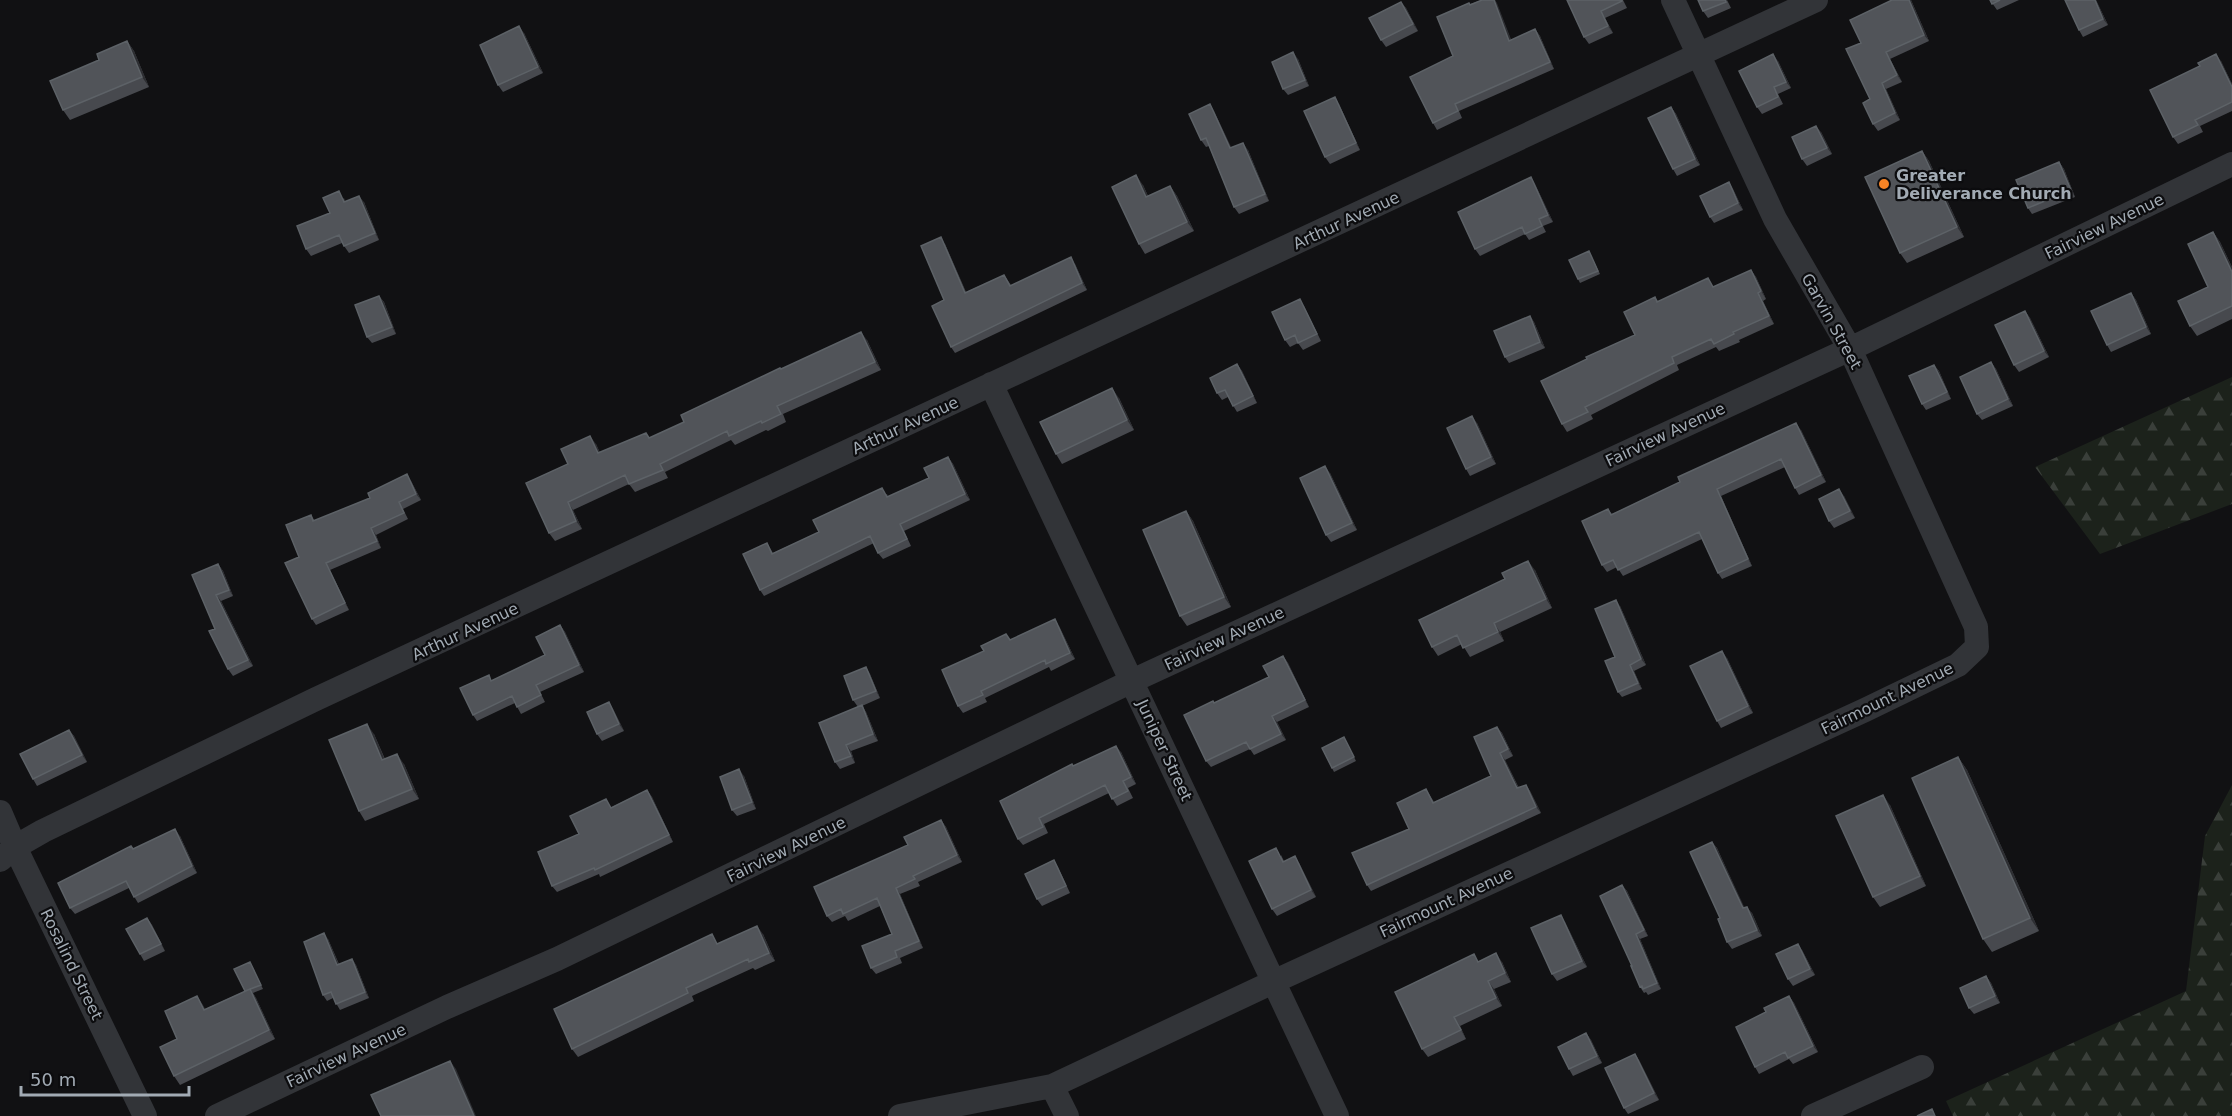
<svg xmlns="http://www.w3.org/2000/svg" width="2232" height="1116" font-family="'DejaVu Sans',sans-serif">
  <defs>
    <pattern id="forest-firs" width="22" height="20" patternUnits="userSpaceOnUse" patternTransform="scale(1.5)"><rect width="22" height="20" fill="#1c221b"/><path d="M5 1l3.5 6h-7zM16 11l3.5 6h-7z" fill="#3a3f3a"/></pattern>
  </defs>
  <rect width="100%" height="100%" fill="#111113"/>
  <path fill="url(#forest-firs)" d="M2232 377V504L2100 554 2035 467Z
    M2232 785V1116H1953L1946 1101 2186 991 2205 836Z"/>
  <g fill="none" stroke-linecap="round" stroke-linejoin="round">
    <path stroke="#323438" stroke-width="24" d="M991 384 1337 1116
      M0 812 15 847 145 1116
      M0 860 15 847 43 831 316 699 1816 0
      M1052 1086 1067 1116
      M217 1116 447 1007 557 959 1132 681 1850 349 2232 164
      M900 1116 1052 1086 1273 982 1865 710 1958 665 1977 647 1976 627 1850 349 1775 219 1673 0
      M1813 1116 1922 1067"/>
  </g>
  <path fill="#47494e" d="M1482 0H1495L1511 40 1535 29 1540 36 1554 69 1459 111 1462 118 1437 130 1433 123 1470 4Z
    M1567 0H1623L1627 8 1605 18 1613 33 1589 44 1584 37Z
    M1727 0 1731 8 1708 18 1703 11Z
    M1911 0 1929 41 1890 59 1902 82 1886 89 1900 120 1878 131 1873 124 1870 99 1861 43Z
    M1990 0H2019L1997 10Z
    M2096 0 2108 25 2083 37 2079 30Z
    M1401 2 1406 8 1418 31 1386 47 1381 40Z
    M524 33 543 73 503 92 498 85Z
    M127 41 134 51 149 87 70 120 63 110 99 60Z
    M1298 59 1309 86 1288 95 1283 89Z
    M1778 61 1791 88 1778 94 1783 104 1762 114 1757 107Z
    M2221 61 2232 84V111L2200 126 2203 132 2178 144 2173 137Z
    M1210 104 1214 111 1231 148 1248 150 1269 201 1239 214 1234 207 1209 146 1206 147 1201 140Z
    M1339 104 1360 150 1330 164 1325 157Z
    M1671 107 1676 114 1700 165 1677 176 1673 169Z
    M1821 132 1832 154 1807 166 1802 159Z
    M1922 151 1929 161 1964 237 1907 263 1900 253Z
    M2059 162 2064 169 2075 197 2032 214 2028 208Z
    M1531 177 1535 184 1553 222 1543 226 1546 232 1529 240 1525 234 1480 256 1475 249Z
    M1729 182 1733 189 1743 210 1714 223 1710 217Z
    M1143 185 1148 196 1170 186 1177 196 1194 231 1145 254 1139 244Z
    M344 198 345 202H364L379 240 349 253 342 243 311 256 306 249 330 213Z
    M2213 232 2220 242 2232 267V319L2197 336 2190 326 2208 287Z
    M945 244 966 292 1004 275 1011 285 1075 264 1087 290 955 353 951 347 944 300Z
    M1589 251 1600 274 1580 283 1578 279Z
    M1751 270 1756 277 1766 299 1763 301 1774 324 1739 340 1740 342 1719 351 1716 347 1677 365 1679 370 1591 415 1593 419 1567 432 1562 424 1587 359 1635 335 1655 297 1658 301 1714 287Z
    M2131 293 2136 300 2151 334 2111 352 2107 345Z
    M379 296 384 302 396 334 372 343 367 337Z
    M1304 306 1321 341 1303 350 1298 343 1290 347 1285 340Z
    M2025 311 2030 318 2049 357 2019 372 2014 365Z
    M1530 316 1534 322 1545 348 1509 363 1505 357Z
    M867 340 881 370 783 414 786 422 768 431 766 430 735 445 731 440 665 472 668 478 635 492 629 484 573 510 582 529 555 541 549 533 568 464 596 444 600 453 646 433 650 438 684 422 781 369Z
    M1991 362 1996 369 2013 406 1982 420 1977 414Z
    M1237 364 1242 371 1257 403 1237 412 1228 397 1222 400 1217 393Z
    M1934 365 1939 371 1951 399 1926 410 1922 404Z
    M1119 398 1134 430 1062 464 1056 454Z
    M1477 423 1496 464 1470 476 1466 469Z
    M1801 430 1826 482 1799 495 1795 488 1785 467 1721 496 1752 566 1722 579 1718 573 1702 539 1623 576 1617 567 1607 572 1602 565 1608 509 1612 514Z
    M948 457 953 464 970 500 904 531 911 546 883 559 878 553 874 543 764 596 760 590 767 543 773 553 819 532 887 494 888 497 929 478Z
    M1330 473 1357 530 1331 542 1326 535Z
    M411 481 421 500 403 509 408 519 376 535 381 548 330 570 349 610 316 625 312 619 299 557 311 515 315 521Z
    M1844 496 1855 518 1834 528 1829 521Z
    M1186 511 1193 521 1231 607 1187 626 1180 616Z
    M218 564 223 571 233 596 221 601 253 666 233 676 228 669 215 629Z
    M1535 570 1552 608 1500 632 1504 641 1470 657 1462 644 1438 656 1432 647Z
    M1620 606 1646 665 1634 671 1642 689 1622 697 1618 692 1615 657Z
    M560 625 565 632 584 672 540 692 545 702 521 714 515 703 477 721 473 715 493 680 545 655Z
    M1059 626 1075 659 1051 671 1049 667 985 698 987 702 963 713 958 706 1011 640Z
    M1283 656 1288 663 1309 707 1277 722 1286 740 1254 755 1250 749 1211 767 1206 761 1214 703 1269 677Z
    M1727 658 1753 713 1721 728 1717 721Z
    M866 667 870 674 880 698 862 706 866 712 878 741 851 751 855 763 840 769 835 762 858 707 853 700Z
    M609 702 613 709 624 731 602 741 597 734Z
    M1497 727 1502 733 1513 756 1505 760 1519 788 1526 785 1530 791 1541 813 1371 891 1367 885 1409 829 1426 789 1434 802 1491 776Z
    M69 730 74 736 87 762 37 786 33 779Z
    M374 734 385 759 404 764 419 799 365 821 359 811Z
    M1344 737 1356 761 1334 772 1332 768Z
    M1121 752 1136 784 1128 788 1133 798 1117 806 1109 793 1044 824 1048 833 1023 845 1018 839 1073 766Z
    M1958 757 1967 770 2039 931 1992 952 1983 939Z
    M744 776 756 809 737 816 732 810Z
    M647 790 652 797 673 842 600 877 599 874 557 892 552 886 579 834 612 807Z
    M1890 805 1926 886 1880 907 1873 897Z
    M941 820 946 827 962 862 918 882 920 886 900 894 923 948 900 958 902 963 876 974 871 968 892 934 880 906 848 921 845 916 832 922 827 916 908 845Z
    M180 836 197 873 138 903 129 888 75 914 70 908 134 849Z
    M1712 842 1717 848 1744 908 1752 913 1762 936 1732 949 1727 942 1720 918Z
    M1281 855 1284 861 1299 863 1316 897 1277 916 1272 909Z
    M1054 860 1058 867 1070 893 1042 906 1037 899Z
    M1622 885 1627 891 1648 936 1640 939 1661 989 1648 995 1646 992 1644 993 1640 987 1632 966Z
    M147 918 152 925 165 951 144 961 140 954Z
    M1565 922 1587 967 1557 981 1552 974Z
    M763 934 775 961 755 970 753 968 692 996 694 1001 578 1057 572 1049 719 943Z
    M328 939 339 964 352 959 356 965 369 998 340 1010 333 998 327 1001 323 995Z
    M1802 950 1815 975 1793 986 1788 979Z
    M1479 961 1502 962 1511 982 1494 989 1502 1006 1460 1026 1466 1039 1428 1057 1422 1049Z
    M252 966 263 989 253 993 256 998 275 1039 180 1085 174 1076 177 1039 197 996 205 1009 245 991Z
    M1986 976 1991 983 2000 1003 1974 1014 1969 1008Z
    M1789 996 1794 1003 1818 1052 1793 1064 1789 1059 1759 1074 1755 1067 1766 1012Z
    M1586 1033 1591 1040 1602 1063 1573 1076 1569 1069Z
    M1635 1054 1639 1060 1659 1100 1628 1114 1624 1108Z"/>
  <path fill="#2d2e32" d="M1494 0H1495L1497 3 1514 47 1509 41Z
    M1909 0H1911L1929 41 1924 35Z
    M2095 0H2096L2108 25 2103 19Z
    M1401 2 1406 8 1418 31 1413 24Z
    M1601 11 1605 18 1613 33 1608 26Z
    M519 26 524 33 543 73 538 67Z
    M1535 29 1540 36 1554 69 1550 62Z
    M127 41 134 51 149 87 142 77Z
    M1293 52 1298 59 1309 86 1305 80Z
    M1886 52 1890 59 1902 82 1897 75Z
    M1773 54 1778 61 1791 88 1786 82Z
    M2216 54 2221 61 2232 84V87Z
    M1882 83 1886 89 1900 120 1895 113Z
    M1335 97 1339 104 1360 150 1356 143Z
    M1210 104 1214 111 1235 155 1230 148Z
    M1671 107 1676 114 1700 165 1695 159Z
    M1816 126 1821 132 1832 154 1827 148Z
    M1243 143 1248 150 1269 201 1265 194Z
    M1922 151 1929 161 1964 237 1957 227Z
    M2059 162 2064 169 2075 197 2071 190Z
    M1136 175 1143 185 1153 207 1146 197Z
    M1531 177 1535 184 1553 222 1548 215Z
    M1729 182 1733 189 1743 210 1738 203Z
    M1170 186 1177 196 1194 231 1187 222Z
    M359 196 364 202 379 240 375 233Z
    M2213 232 2220 242 2232 267V272Z
    M941 237 945 244 969 300 965 293Z
    M1071 257 1075 264 1087 290 1082 283Z
    M1751 270 1756 277 1766 299 1761 291Z
    M1758 293 1763 301 1774 324 1769 316Z
    M2131 293 2136 300 2151 334 2146 327Z
    M379 296 384 302 396 334 392 327Z
    M2025 311 2030 318 2049 357 2044 351Z
    M1530 316 1534 322 1545 348 1540 342Z
    M861 332 867 340 881 370 875 362Z
    M1991 362 1996 369 2013 406 2008 399Z
    M1237 364 1242 371 1257 403 1253 396Z
    M1934 365 1939 371 1951 399 1947 392Z
    M1112 388 1119 398 1134 430 1127 420Z
    M1472 416 1477 423 1496 464 1491 457Z
    M1796 423 1801 430 1826 482 1821 475Z
    M590 436 596 444 604 461 598 453Z
    M948 457 953 464 970 500 965 494Z
    M1325 466 1330 473 1357 530 1352 523Z
    M407 474 411 481 421 500 416 494Z
    M1717 489 1721 496 1752 566 1748 559Z
    M1839 489 1844 496 1855 518 1850 511Z
    M568 502 573 510 582 529 576 521Z
    M1186 511 1193 521 1231 607 1224 597Z
    M371 528 376 535 381 548 377 541Z
    M1528 561 1535 570 1552 608 1546 599Z
    M326 563 330 570 349 610 345 603Z
    M218 564 223 571 233 596 229 590Z
    M216 595 221 601 253 666 248 660Z
    M1616 600 1620 606 1646 665 1641 659Z
    M1055 619 1059 626 1075 659 1070 653Z
    M1494 623 1500 632 1504 641 1498 632Z
    M560 625 565 632 584 672 579 665Z
    M1722 651 1727 658 1753 713 1748 706Z
    M1283 656 1288 663 1309 707 1305 700Z
    M1630 665 1634 671 1642 689 1638 683Z
    M866 667 870 674 880 698 876 691Z
    M609 702 613 709 624 731 619 724Z
    M862 705 866 712 878 741 873 734Z
    M1272 716 1277 722 1286 740 1281 734Z
    M367 724 374 734 389 770 382 760Z
    M1497 727 1502 733 1513 756 1508 749Z
    M69 730 74 736 87 762 82 755Z
    M846 745 851 751 855 763 851 756Z
    M1116 746 1121 752 1136 784 1131 777Z
    M1500 753 1505 760 1522 795 1517 788Z
    M397 754 404 764 419 799 412 789Z
    M1958 757 1967 770 2039 931 2030 918Z
    M739 769 744 776 756 809 752 802Z
    M1526 785 1530 791 1541 813 1536 807Z
    M647 790 652 797 673 842 669 835Z
    M1883 795 1890 805 1926 886 1920 876Z
    M941 820 946 827 962 862 957 855Z
    M175 829 180 836 197 873 192 866Z
    M1712 842 1717 848 1748 915 1743 908Z
    M1295 856 1299 863 1316 897 1311 890Z
    M1622 885 1627 891 1648 936 1644 930Z
    M896 888 900 894 923 948 919 941Z
    M1747 907 1752 913 1762 936 1757 930Z
    M1561 915 1565 922 1587 967 1582 961Z
    M147 918 152 925 165 951 161 944Z
    M757 926 763 934 775 961 769 953Z
    M324 933 328 939 341 970 337 965Z
    M1636 934 1640 939 1661 989 1657 983Z
    M1798 944 1802 950 1815 975 1810 969Z
    M1496 953 1502 962 1511 982 1505 973Z
    M352 959 356 965 369 998 365 992Z
    M1986 976 1991 983 2000 1003 1995 996Z
    M1488 981 1494 989 1502 1006 1496 998Z
    M250 989 256 998 275 1039 269 1030Z
    M197 996 203 1005 210 1019 204 1010Z
    M1789 996 1794 1003 1818 1052 1813 1046Z
    M1454 1017 1460 1026 1466 1039 1461 1030Z
    M1586 1033 1591 1040 1602 1063 1597 1056Z
    M1635 1054 1639 1060 1659 1100 1654 1093Z
    M450 1061 456 1069 476 1116H474Z"/>
  <path fill="#515459" stroke="#5d6267" stroke-width="1.5" d="M1482 0H1494L1509 41 1535 29 1550 62 1455 104 1458 111 1433 123 1410 77 1453 56 1437 17 1469 3 1470 5Z
    M1567 0H1622V1L1601 11 1608 26 1584 37Z
    M1698 0H1725L1726 2 1703 11Z
    M1892 0H1909L1924 35 1886 52 1897 75 1882 83 1895 113 1873 124 1863 103 1870 99 1846 49 1861 43 1850 20Z
    M1990 0H2000L1992 4Z
    M2065 0H2095L2103 19 2079 30Z
    M1401 2 1413 24 1381 40 1369 18Z
    M519 26 538 67 498 85 480 45Z
    M127 41 142 77 63 110 50 81 99 60 97 54Z
    M1293 52 1305 80 1283 89 1272 62Z
    M1773 54 1786 82 1774 87 1778 97 1757 107 1739 71Z
    M2216 54 2232 87V102L2195 120 2198 125 2173 137 2150 90 2200 66 2198 63Z
    M1335 97 1356 143 1325 157 1304 111Z
    M1210 104 1230 148 1243 143 1265 194 1234 207 1206 138 1201 140 1189 114Z
    M1671 107 1695 159 1673 169 1648 118Z
    M1816 126 1827 148 1802 159 1792 137Z
    M1922 151 1957 227 1900 253 1865 177Z
    M2059 162 2071 190 2028 208 2016 180Z
    M1136 175 1146 197 1170 186 1187 222 1139 244 1112 187Z
    M1531 177 1548 215 1539 219 1542 226 1525 234 1522 227 1475 249 1458 212Z
    M1729 182 1738 203 1710 217 1700 196Z
    M339 191 344 202 359 196 375 233 344 246 339 235 306 249 297 226 330 213 323 198Z
    M2213 232 2232 272V306L2190 326 2178 301 2208 287 2188 244Z
    M941 237 965 293 1004 275 1010 286 1071 257 1082 283 951 347 932 306 944 300 921 246Z
    M1589 251 1598 271 1578 279 1569 260Z
    M1751 270 1761 291 1758 293 1769 316 1733 332 1734 334 1714 344 1711 339 1672 357 1674 363 1585 407 1588 412 1562 424 1541 381 1587 359 1586 357 1635 335 1624 312 1655 297 1657 302 1708 278 1713 287Z
    M2131 293 2146 327 2107 345 2091 311Z
    M379 296 392 327 367 337 355 305Z
    M1300 299 1317 334 1298 343 1295 335 1285 340 1272 312Z
    M2025 311 2044 351 2014 365 1995 325Z
    M1530 316 1540 342 1505 357 1494 331Z
    M861 332 875 362 777 406 781 414 762 423 761 421 729 436 727 431 660 464 663 470 629 484 625 475 568 502 576 521 549 533 526 483 568 464 561 449 590 436 598 453 646 433 649 438 684 422 681 415 780 368 781 369Z
    M1991 362 2008 399 1977 414 1960 377Z
    M1237 364 1253 396 1233 406 1225 390 1217 393 1210 378Z
    M1934 365 1947 392 1922 404 1909 376Z
    M1112 388 1127 420 1056 454 1040 422Z
    M1472 416 1491 457 1466 469 1447 428Z
    M1796 423 1821 475 1795 488 1781 459 1717 489 1748 559 1718 573 1699 532 1618 570 1613 560 1602 565 1582 521 1608 509 1611 515 1680 482 1678 477Z
    M948 457 965 494 900 524 907 539 878 553 870 536 760 590 743 554 767 543 772 554 819 532 813 520 882 488 887 497 929 478 924 468Z
    M1325 466 1352 523 1326 535 1300 478Z
    M407 474 416 494 399 502 404 513 371 528 377 541 326 563 345 603 312 619 285 563 299 557 286 525 311 515 313 521 370 498 368 493Z
    M1839 489 1850 511 1829 521 1819 499Z
    M1186 511 1224 597 1180 616 1143 530Z
    M1528 561 1546 599 1494 623 1498 632 1463 648 1457 635 1432 647 1419 620 1505 579 1502 573Z
    M218 564 229 590 216 595 248 660 228 669 209 631 215 629 192 575Z
    M1616 600 1641 659 1630 665 1638 683 1618 692 1605 661 1615 657 1595 609Z
    M1055 619 1070 653 1046 664 1045 660 981 691 983 695 958 706 942 670 984 651 981 646 1006 634 1010 640Z
    M560 625 579 665 536 685 541 695 517 707 512 696 473 715 460 688 489 675 491 681 545 655 536 637Z
    M1722 651 1748 706 1717 721 1690 666Z
    M1283 656 1305 700 1272 716 1281 734 1250 749 1246 742 1206 761 1184 715 1213 701 1214 703 1269 677 1263 666Z
    M866 667 876 691 853 700 844 676Z
    M609 702 619 724 597 734 587 712Z
    M862 705 873 734 846 745 851 756 835 762 819 723Z
    M367 724 382 760 397 754 412 789 359 811 329 740Z
    M1497 727 1508 749 1500 753 1517 788 1526 785 1536 807 1367 885 1352 853 1409 829 1397 803 1426 789 1433 803 1491 776 1474 737Z
    M69 730 82 755 33 779 20 754Z
    M1344 737 1354 757 1332 768 1322 748Z
    M1116 746 1131 777 1123 781 1128 791 1112 799 1105 785 1039 818 1043 827 1018 839 1000 801 1072 764 1073 766Z
    M1958 757 2030 918 1983 939 1912 778Z
    M739 769 752 802 732 810 720 777Z
    M647 790 669 835 595 870 594 868 552 886 538 852 579 834 570 816 606 799 611 808Z
    M1883 795 1920 876 1873 897 1836 816Z
    M941 820 957 855 913 876 915 879 896 888 919 941 895 951 897 957 871 968 862 946 892 934 877 898 843 914 841 909 827 916 814 887 908 845 904 837Z
    M175 829 192 866 134 897 126 881 70 908 58 883 131 846 133 849Z
    M1712 842 1743 908 1747 907 1757 930 1727 942 1718 919 1720 918 1690 852Z
    M1276 848 1283 862 1295 856 1311 890 1272 909 1249 861Z
    M1054 860 1066 886 1037 899 1025 874Z
    M1622 885 1644 930 1636 934 1657 983 1643 989 1642 986 1640 987 1631 966H1632L1600 896Z
    M1561 915 1582 961 1552 974 1531 928Z
    M147 918 161 944 140 954 126 929Z
    M757 926 769 953 749 962 748 959 686 988 688 993 572 1049 554 1009 712 934 717 944Z
    M324 933 337 965 352 959 365 992 336 1004 331 992 323 995 304 942Z
    M1798 944 1810 969 1788 979 1776 954Z
    M1496 953 1505 973 1488 981 1496 998 1454 1017 1461 1030 1422 1049 1395 992 1474 954 1478 962Z
    M250 962 261 985 245 991 234 969Z
    M1986 976 1995 996 1969 1008 1960 988Z
    M250 989 269 1030 174 1076 160 1047 177 1039 165 1011 197 996 204 1010Z
    M1789 996 1813 1046 1788 1058 1785 1052 1755 1067 1736 1027 1766 1012 1764 1008Z
    M1586 1033 1597 1056 1569 1069 1558 1047Z
    M1635 1054 1654 1093 1624 1108 1605 1068Z
    M450 1061 474 1116H381L371 1095Z
    M1932 1109 1935 1116H1917Z"/>
  <circle fill="#f78425" stroke="#0c0c0e" stroke-width="2" cx="1884" cy="184" r="6"/>
  <g text-anchor="middle" stroke-width="4.5" stroke-linejoin="round" paint-order="stroke">
    <g font-size="16" font-weight="bold" fill="#a2abb4" stroke="#0c0c0e" text-anchor="start">
      <text x="1896" y="181">Greater<tspan x="1896" dy="18">Deliverance Church</tspan></text>
    </g>
    <g font-size="16" fill="#a2abb4" stroke="#0c0c0e">
      <text transform="translate(1346 220) rotate(-25)" y="6">Arthur Avenue</text>
      <text transform="translate(2104 226) rotate(-26)" y="6">Fairview Avenue</text>
      <text transform="translate(1832 321) rotate(61)" y="6">Garvin Street</text>
      <text transform="translate(905 425) rotate(-25)" y="6">Arthur Avenue</text>
      <text transform="translate(1665 434) rotate(-25)" y="6">Fairview Avenue</text>
      <text transform="translate(465 631) rotate(-25)" y="6">Arthur Avenue</text>
      <text transform="translate(1224 638) rotate(-25)" y="6">Fairview Avenue</text>
      <text transform="translate(1887 698) rotate(-26)" y="6">Fairmount Avenue</text>
      <text transform="translate(1165 750) rotate(65)" y="6">Juniper Street</text>
      <text transform="translate(786 849) rotate(-26)" y="6">Fairview Avenue</text>
      <text transform="translate(1446 902) rotate(-25)" y="6">Fairmount Avenue</text>
      <text transform="translate(72 964) rotate(64)" y="6">Rosalind Street</text>
      <text transform="translate(346 1055) rotate(-25)" y="6">Fairview Avenue</text>
    </g>
  </g>
  <path d="M21 1086v9h168v-9" fill="none" stroke="#a2abb4" stroke-width="3"/>
  <text x="30" y="1086" font-size="18" fill="#a2abb4" stroke="#0c0c0e" stroke-width="4.5" paint-order="stroke">50 m</text>
</svg>
